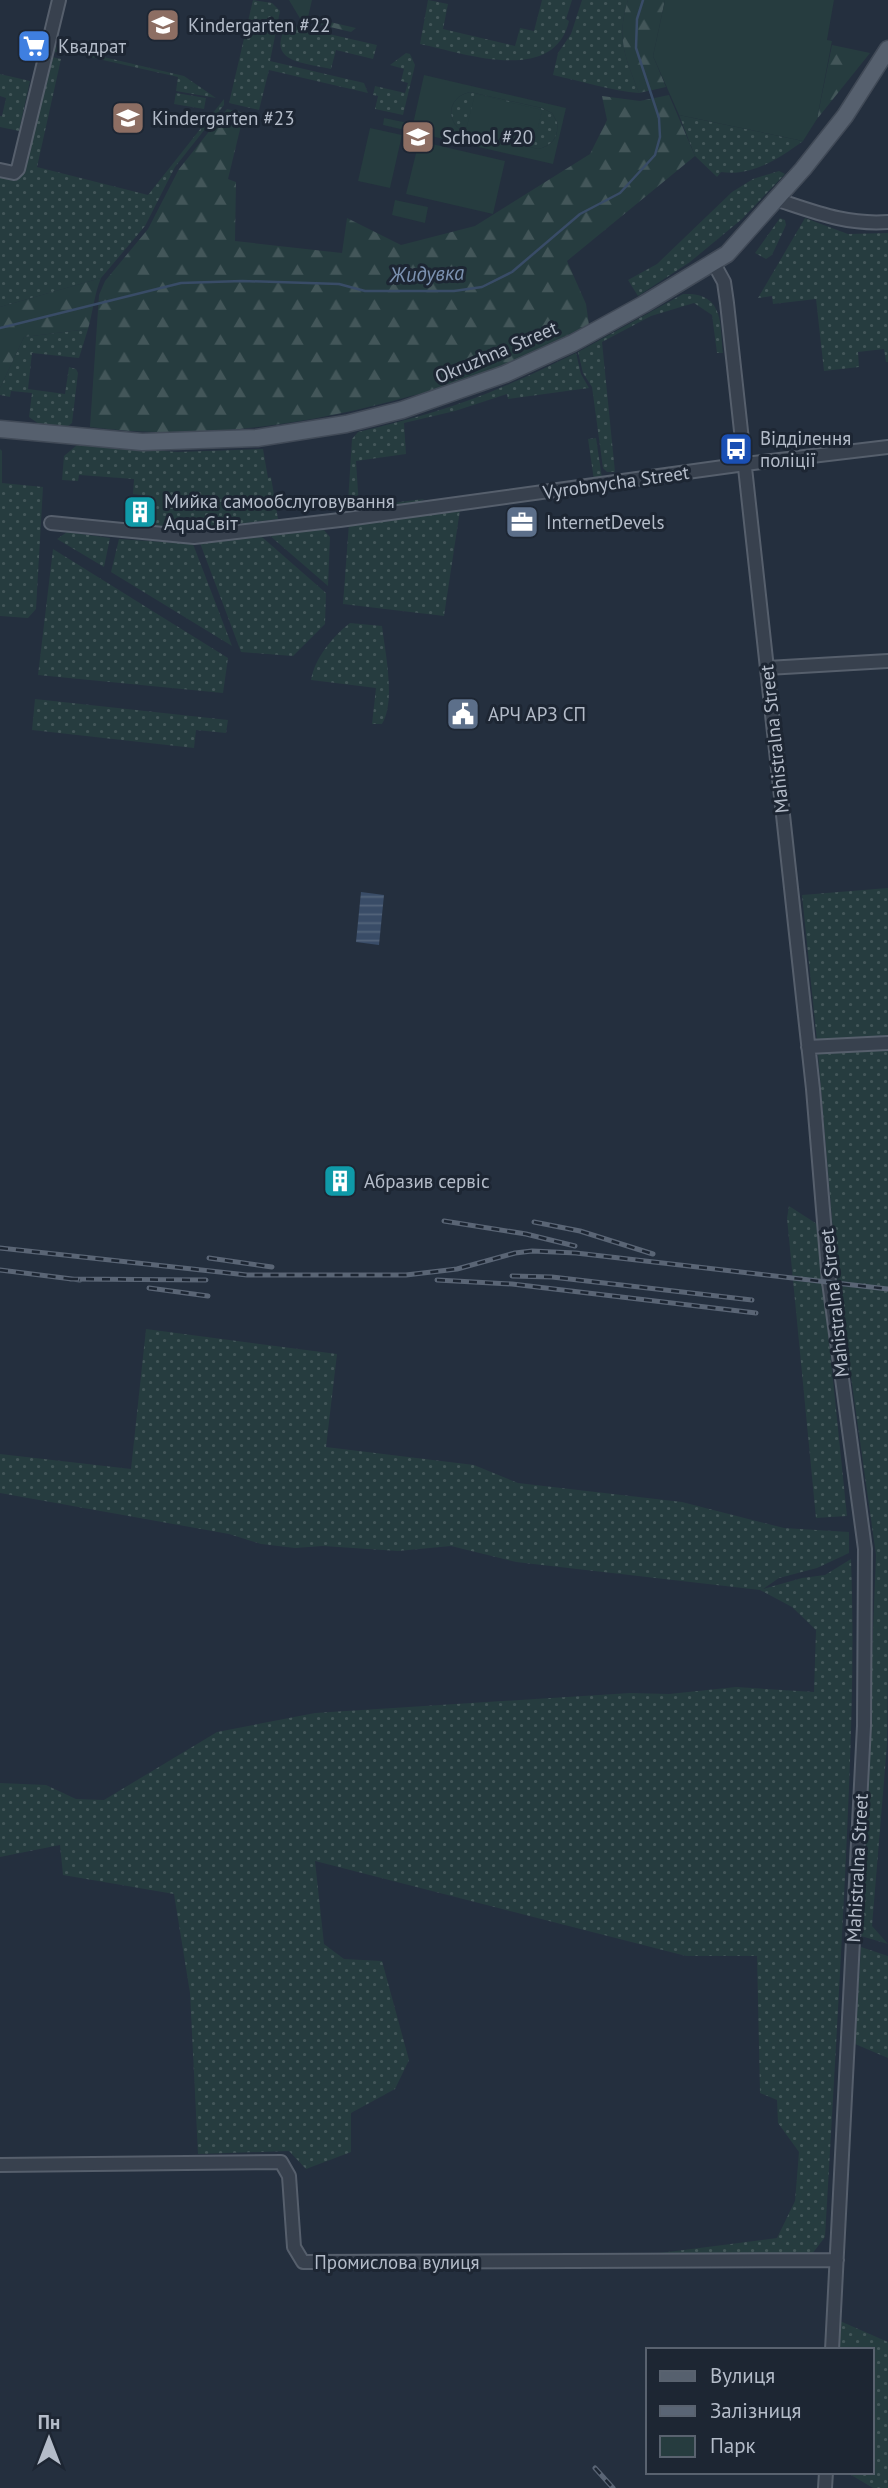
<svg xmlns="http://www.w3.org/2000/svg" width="888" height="2488" font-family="'PT Sans',sans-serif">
  <defs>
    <pattern id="green-dots" width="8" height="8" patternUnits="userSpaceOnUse" patternTransform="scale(1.75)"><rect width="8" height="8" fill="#263c3f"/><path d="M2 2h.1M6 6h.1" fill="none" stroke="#435659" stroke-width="1.8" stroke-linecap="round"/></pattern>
    <pattern id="forest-firs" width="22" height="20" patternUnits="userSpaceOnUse" patternTransform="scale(1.75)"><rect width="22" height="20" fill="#263c3f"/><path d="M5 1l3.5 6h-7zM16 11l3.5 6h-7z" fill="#435659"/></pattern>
    <pattern id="water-rules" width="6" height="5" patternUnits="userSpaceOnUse" patternTransform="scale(1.75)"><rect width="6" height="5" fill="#394c67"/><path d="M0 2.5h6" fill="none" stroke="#53647b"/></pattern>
  </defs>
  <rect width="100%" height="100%" fill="#242f3e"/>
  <path fill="url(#green-dots)" d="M253 0 272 3 280 11 270 61 364 83 368 93 269 70 259 110 229 103Z
    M428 0 448 4 443 29 515 46 520 28 534 31 542 0H572L566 19 569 21C554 86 463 53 420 44Z
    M582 0H628C616 39 625 56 639 93 613 91 580 81 553 75L558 53 571 34Z
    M289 25 377 45 373 59 336 50 331 69C313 64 275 64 281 39 283 32 283 29 289 25Z
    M53 45 184 76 216 98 176 91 178 77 63 51 62 54 55 52Z
    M406 53 410 54 415 65 403 115 375 109 378 96 373 95 375 86 405 93 408 83 401 81 404 69 390 65Z
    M52 57 61 59 37 167 148 195 224 99V105L175 167 145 226 101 278 0 307V176L16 179 24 171 49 60Z
    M0 74 30 81 19 131 0 127V116H2L6 98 0 96Z
    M470 92 542 108 552 113 557 122C559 136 553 146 538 149L461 130C444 118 450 96 470 92Z
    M176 93 206 98 204 109 174 104Z
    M679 115 803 141C780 158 751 177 721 172L717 177 695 156Z
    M779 171 785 174 742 219 690 262 638 296 628 280 657 264 732 192 753 179Z
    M780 218 785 220 786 225 772 255 766 259 755 253Z
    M805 218 848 234 888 233V362H886L884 349 858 352 859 367 824 371 816 299 773 304 772 296 758 298Z
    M683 294C724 292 720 323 723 353H717L712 315 694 303 651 316 602 342 615 472H607L603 468 592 387 583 373 578 352Z
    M88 329 79 358 32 353 28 389 65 394 69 367 76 369 78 373 72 423 67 427 39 424 29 417 32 393 11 391 10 397 0 395V388L24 337Z
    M576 353 581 374 589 388 508 399 507 394 455 411 404 423 406 454 356 461 359 507 424 499 418 503C404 505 368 514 356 510 351 508 351 506 348 502L352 439 358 432C408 420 460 406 507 385 531 375 553 364 576 353Z
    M596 438 602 478 594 480 588 439Z
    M77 445 178 452 263 449 268 478 271 477 278 519 191 530 146 525 148 496 133 494 134 479 79 475 78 481 62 480 64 456Z
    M0 449 2 451V483L43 487 36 609 28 618 0 616Z
    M460 510 444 616 343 604 349 523Z
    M323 529 330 537 328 586 269 535Z
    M67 532 110 538 104 567 57 539Z
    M262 537 326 593 325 624 293 656 241 652 200 543Z
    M119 539 193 544 232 646 111 572Z
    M53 549 228 658 223 693 38 675Z
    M350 623 382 626C385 652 396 701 382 724H372L376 688 311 680C315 658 332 637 350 623Z
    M35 699 228 720 226 733 196 730 194 748 32 730Z
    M888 888V1036L817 1041 802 895Z
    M888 1050V1667L887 1745 872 1926 888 1944 861 1936 876 1555 837 1277 818 1054Z
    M789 1206 817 1224 847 1516 816 1518 787 1218Z
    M146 1329 337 1354 326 1447 474 1465 518 1483 682 1502 784 1528 849 1532V1553L817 1568 779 1578 763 1589 802 1578 825 1575 851 1559C855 1665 850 1771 845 1877 839 1997 832 2117 825 2237L812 2254 660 2253 777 2238 795 2201 799 2152 778 2123 777 2100 760 2093 757 1956H686L315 1861 324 1944 344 1959 382 1961 409 2060 395 2089 351 2113V2152L306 2169 289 2151 198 2154 190 1993 174 1894 63 1875 60 1845 0 1857V1783L46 1785 76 1799 104 1800 217 1732 315 1713 630 1693 669 1694 736 1687 814 1692 816 1630 792 1607 760 1590 516 1562 451 1546 398 1551 323 1546 295 1548 261 1544 229 1534 0 1493V1454L131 1469Z
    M861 1947 888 1956V2058L855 2044Z
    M840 2321 888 2342V2488H873L846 2472H872V2350H840Z"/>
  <path fill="url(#forest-firs)" d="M289 0H312L308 17 356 28 351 32 301 20Z
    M628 0H665L653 56 666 87 639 93C625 56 616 39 628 0Z
    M832 45 870 53 817 119Z
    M669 95 695 156 567 261 586 304 589 325C550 343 512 363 473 379 453 387 431 391 411 396 308 425 197 441 90 427L99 295 105 281 148 229 179 169 227 109 244 113 228 179 236 182 235 241 342 253 347 218 401 245 475 226 590 154 607 120 602 96 640 101Z
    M101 278C94 295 93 312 88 329L24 337 0 388V307Z"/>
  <path fill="#263c3f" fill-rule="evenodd" d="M665 0H834L827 40 832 41 817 119 803 141 679 115 653 56Z
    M424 75 566 108 553 164 383 125 384 118 413 124ZM470 92 542 108 552 113 557 122C559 136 553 146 538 149L461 130C444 118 450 96 470 92Z
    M475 94 542 110 534 146 466 130Z
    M370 128 402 135 390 188 358 181Z
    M419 141 505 161 493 214 406 194Z
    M395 200 428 207 425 223 392 215Z"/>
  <path fill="url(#water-rules)" d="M361 892 384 895 379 945 356 942Z"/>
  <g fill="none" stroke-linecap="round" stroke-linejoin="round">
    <path stroke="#394c67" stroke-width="2.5" d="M0 328 181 283 242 281 339 284 365 291H454L482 287 512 272 580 214 620 193 655 155 660 137 659 118 636 48 637 19 643 0"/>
    <defs>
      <path id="minor" d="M0 170 14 173 18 169 59 0
        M775 199C815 212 846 225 888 222
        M713 262 724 282 727 303 813 1089 829 1282 865 1549 864 1726 832 2350
        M51 523 194 537 340 520 745 464 888 447
        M767 668 888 661
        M808 1047 888 1043
        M0 2165 281 2162 289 2176 294 2247 303 2262 837 2260
        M825 2488 826 2472"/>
      <path id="major" d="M0 429 142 442 257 438 346 424 402 410 505 374 573 343 644 304 727 254 803 169 845 116 888 49"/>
    </defs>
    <use href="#minor" stroke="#565f6c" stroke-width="16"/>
    <use href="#major" stroke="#414a57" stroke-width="19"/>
    <use href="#minor" stroke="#38414e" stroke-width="12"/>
    <use href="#major" stroke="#56606e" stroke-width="16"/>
    <defs>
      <path id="rail" d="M444 1221 526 1234 575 1246
        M534 1222 580 1231 653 1254
        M0 1248 247 1275H406L457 1269 515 1253 532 1251 576 1253 888 1289
        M209 1258 272 1267
        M0 1270 80 1280
        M512 1276 552 1277 752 1300
        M70 1279 206 1280
        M437 1280 512 1284 756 1313
        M149 1288 208 1296
        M595 2468 613 2488"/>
    </defs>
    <use href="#rail" stroke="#5a6575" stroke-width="5"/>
    <use href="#rail" stroke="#1d2633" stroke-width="2.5" stroke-dasharray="8" stroke-linecap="butt"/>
  </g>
  <defs>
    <symbol id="school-square" viewBox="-11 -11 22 22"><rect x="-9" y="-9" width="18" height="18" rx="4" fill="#8d6e63" stroke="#1d2633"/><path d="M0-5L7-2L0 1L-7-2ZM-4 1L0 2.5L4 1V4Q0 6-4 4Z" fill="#fff"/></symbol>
    <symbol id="supermarket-square" viewBox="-11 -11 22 22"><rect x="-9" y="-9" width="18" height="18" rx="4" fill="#3f7fe0" stroke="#1d2633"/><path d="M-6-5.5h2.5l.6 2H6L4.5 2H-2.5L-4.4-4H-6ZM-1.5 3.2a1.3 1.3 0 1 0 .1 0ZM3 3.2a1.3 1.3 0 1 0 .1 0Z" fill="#fff"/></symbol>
    <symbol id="bus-square" viewBox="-11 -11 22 22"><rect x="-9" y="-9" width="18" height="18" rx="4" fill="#1a4fb4" stroke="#1d2633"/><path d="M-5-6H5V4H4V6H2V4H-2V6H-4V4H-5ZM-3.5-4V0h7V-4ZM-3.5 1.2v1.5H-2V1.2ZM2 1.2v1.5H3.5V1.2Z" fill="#fff"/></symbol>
    <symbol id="building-square" viewBox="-11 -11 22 22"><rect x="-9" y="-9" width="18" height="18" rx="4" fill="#0f9aa8" stroke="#1d2633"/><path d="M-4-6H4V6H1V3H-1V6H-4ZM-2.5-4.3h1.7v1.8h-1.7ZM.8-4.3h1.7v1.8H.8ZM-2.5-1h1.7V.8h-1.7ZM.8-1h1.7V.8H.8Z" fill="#fff"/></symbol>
    <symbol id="office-square" viewBox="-11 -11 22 22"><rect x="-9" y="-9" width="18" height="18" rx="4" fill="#5c6f8a" stroke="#1d2633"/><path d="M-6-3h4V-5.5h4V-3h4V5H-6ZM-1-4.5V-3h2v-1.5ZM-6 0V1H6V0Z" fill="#fff"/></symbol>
    <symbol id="civic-square" viewBox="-11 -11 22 22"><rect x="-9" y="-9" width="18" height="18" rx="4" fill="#5c6f8a" stroke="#1d2633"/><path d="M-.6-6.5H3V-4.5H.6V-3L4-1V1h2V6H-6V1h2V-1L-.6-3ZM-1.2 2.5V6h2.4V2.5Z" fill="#fff"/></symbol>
  </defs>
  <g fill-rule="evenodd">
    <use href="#school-square" x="144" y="6" width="38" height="38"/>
    <use href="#supermarket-square" x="15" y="27" width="38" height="38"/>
    <use href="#school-square" x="109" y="99" width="38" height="38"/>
    <use href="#school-square" x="399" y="118" width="38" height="38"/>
    <use href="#bus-square" x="717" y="430" width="38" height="38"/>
    <use href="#building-square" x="121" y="493" width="38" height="38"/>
    <use href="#office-square" x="503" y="503" width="38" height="38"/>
    <use href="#civic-square" x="444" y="695" width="38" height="38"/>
    <use href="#building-square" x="321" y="1162" width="38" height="38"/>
  </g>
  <g text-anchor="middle" stroke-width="6" stroke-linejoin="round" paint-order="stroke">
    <g font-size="19" fill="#b4bcc9" stroke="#1d2633" text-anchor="start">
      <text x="188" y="32">Kindergarten #22</text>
      <text x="58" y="53">Квадрат</text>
      <text x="152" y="125">Kindergarten #23</text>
      <text x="442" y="144">School #20</text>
      <text x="760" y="445">Відділення<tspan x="760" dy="22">поліції</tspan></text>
      <text x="164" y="508">Мийка самообслуговування<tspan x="164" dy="22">AquaСвіт</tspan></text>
      <text x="546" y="529">InternetDevels</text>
      <text x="488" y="721">АРЧ АРЗ СП</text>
      <text x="364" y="1188">Абразив сервіс</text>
    </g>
    <g font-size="19" fill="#b4bcc9" stroke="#1d2633">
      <text transform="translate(496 352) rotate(-23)" y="7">Okruzhna Street</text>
      <text transform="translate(616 482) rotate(-8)" y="7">Vyrobnycha Street</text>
      <text transform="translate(774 739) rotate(-96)" y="7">Mahistralna Street</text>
      <text transform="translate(834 1303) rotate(-96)" y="7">Mahistralna Street</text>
      <text transform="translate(857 1868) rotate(-87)" y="7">Mahistralna Street</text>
      <text x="397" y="2269">Промислова вулиця</text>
    </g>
    <g font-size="21" font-style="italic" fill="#7c92b1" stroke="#1d2633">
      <text transform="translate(427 274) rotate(-2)" y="7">Жидувка</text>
    </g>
  </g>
  <rect x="646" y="2348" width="228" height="126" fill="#1d2633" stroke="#59626f" stroke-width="2"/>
  <rect x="660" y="2371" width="35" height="10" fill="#56606e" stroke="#59626f" stroke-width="2"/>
  <text x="710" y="2383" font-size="21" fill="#b4bcc9">Вулиця</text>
  <rect x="660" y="2406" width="35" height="10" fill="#5a6575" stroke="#59626f" stroke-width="2"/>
  <text x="710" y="2418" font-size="21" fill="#b4bcc9">Залізниця</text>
  <rect x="660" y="2436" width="35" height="21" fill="#263c3f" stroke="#59626f" stroke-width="2"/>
  <text x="710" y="2453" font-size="21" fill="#b4bcc9">Парк</text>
  <g transform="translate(49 2439)" stroke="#1d2633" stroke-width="5" paint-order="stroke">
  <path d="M0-5L12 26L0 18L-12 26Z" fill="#b4bcc9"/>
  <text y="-10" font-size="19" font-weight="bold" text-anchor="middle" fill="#b4bcc9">Пн</text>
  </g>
</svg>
